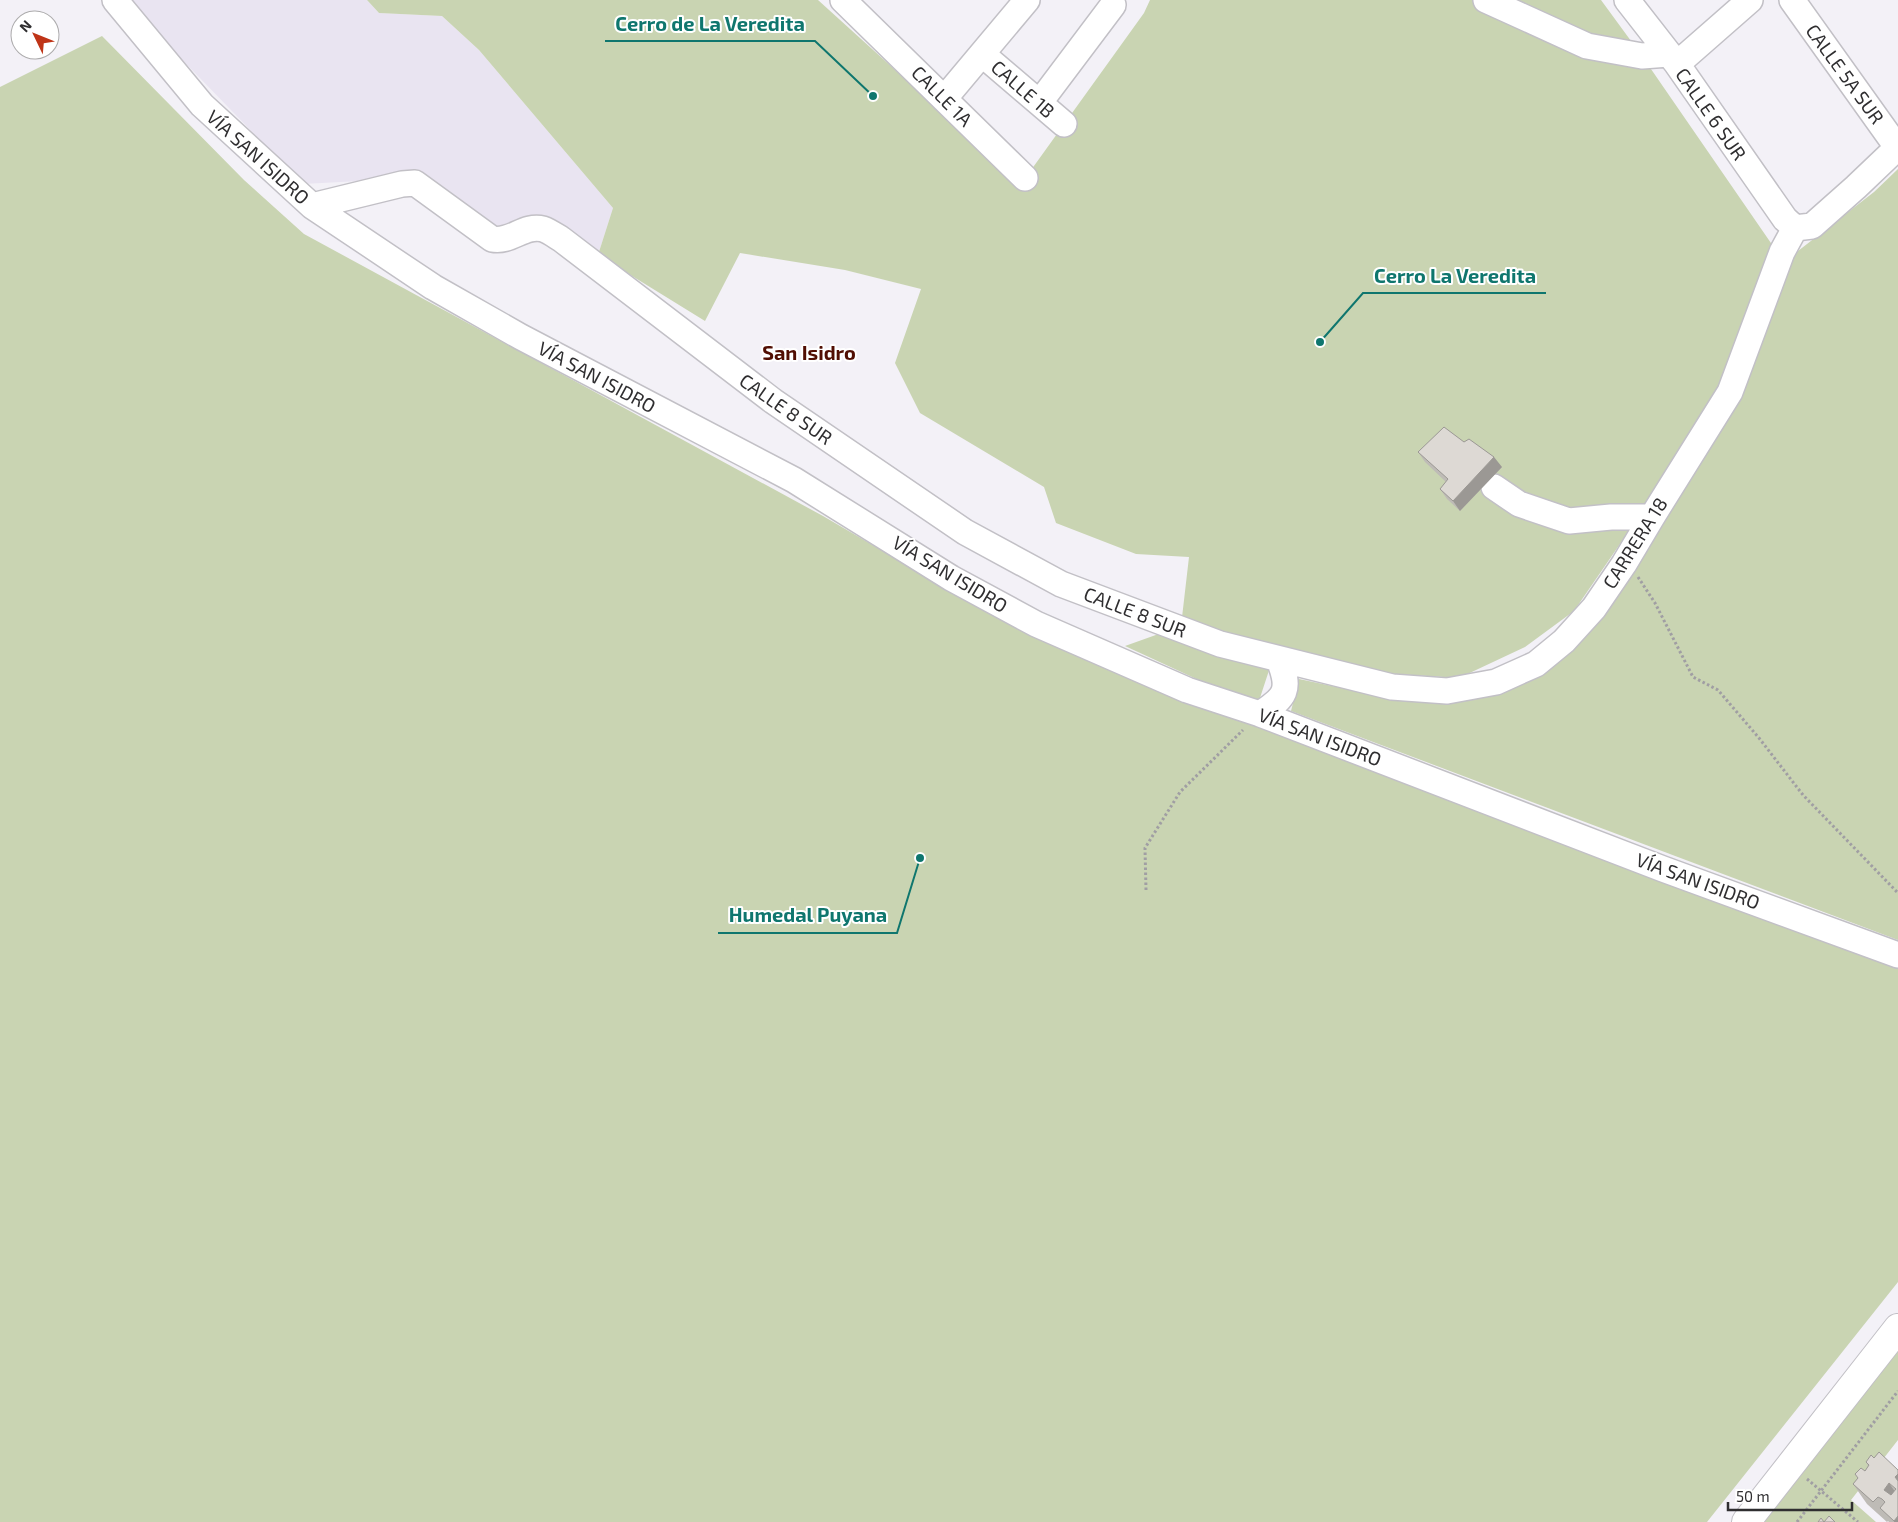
<svg xmlns="http://www.w3.org/2000/svg" width="1898" height="1522" font-family="'Exo 2',sans-serif">
  <rect width="100%" height="100%" fill="#f3f1f7"/>
  <path fill="#e9e4f1" d="M124 0H367L379 13 442 16 479 50 613 208 598 255 560 231 498 233 416 178 303 184Z"/>
  <path fill="#c9d4b2" d="M367 0H818L1021 184 1144 13 1150 0H1601L1642 56 1773 246 1724 381 1657 490 1574 611 1525 647 1459 678 1380 673 1277 646 1257 707 1125 646 1181 626 1189 557 1136 554 1056 523 1044 487 920 413 895 363 921 289 845 270 740 253 705 321 598 255 613 208 479 50 442 16 379 13Z
    M102 36 244 180 304 234 823 516 1006 623 1102 655 1898 965V1282L1707 1522H0V87Z
    M1898 169V940L1291 711 1299 679 1389 698 1450 701 1601 614 1789 258 1874 192Z
    M1898 1340V1440L1851 1500 1876 1522H1756Z"/>
  <g fill="none" stroke-linecap="round" stroke-linejoin="round">
    <defs>
      <path id="minor" d="M115 0 202 105 312 206 433 287 521 337 794 480 951 578 1036 624 1187 690 1260 714 1663 869 1898 955
        M843 0 1025 178
        M1486 0 1587 46 1642 56 1669 54
        M1627 0 1677 64 1785 219 1795 228
        M1792 0 1897 147
        M982 54 1064 124
        M1677 64 1750 0
        M944 99 1027 0
        M1040 102 1113 5
        M312 206 402 184 415 183 492 239C511 243 524 224 543 229 549 231 556 236 561 239L773 401 965 532 1061 584 1220 644 1392 687 1447 691 1496 682 1536 664 1564 641 1594 608 1624 564 1652 517 1730 392 1782 252 1795 228
        M1795 228 1812 226 1856 187 1898 147
        M1494 487 1519 504 1569 521 1611 517H1652
        M1260 714C1286 697 1291 690 1279 660"/>
      <path id="major" d="M1746 1522 1898 1328"/>
    </defs>
    <use href="#minor" stroke="#c2c0c6" stroke-width="28"/>
    <use href="#major" stroke="#c2c0c6" stroke-width="30"/>
    <path stroke="#a09ea3" stroke-width="3" stroke-dasharray="2.5 2.5" stroke-linecap="butt" d="M1638 577 1655 603 1693 677 1718 690 1759 738 1803 795 1898 893
      M1146 890 1145 848 1180 792 1243 730
      M1807 1479 1858 1522
      M1797 1522 1898 1391"/>
    <use href="#minor" stroke="#fff" stroke-width="25"/>
    <use href="#major" stroke="#fff" stroke-width="28"/>
  </g>
  <path fill="#bebbb6" d="M1418 452 1502 467 1460 511 1447 499 1440 489 1446 482 1425 462Z
    M1874 1458 1898 1470V1522H1889L1888 1521 1887 1522 1867 1504 1853 1484 1858 1478 1855 1474 1865 1471 1868 1466 1866 1462Z"/>
  <path fill="#9b9894" d="M1494 457 1502 467 1460 511 1453 501Z
    M1898 1474V1482L1895 1477Z
    M1889 1483 1898 1496V1510L1884 1490Z
    M1898 1516V1522H1894V1521Z"/>
  <path fill="#ddd9d4" stroke="#9b9894" fill-rule="evenodd" d="M1444 427 1464 442 1469 439 1494 457 1453 501 1440 489 1448 479 1418 452Z
    M1879 1452 1898 1470V1474L1895 1477 1898 1481V1516L1894 1521 1880 1508 1885 1502 1882 1499 1878 1497 1873 1502 1853 1484 1858 1478 1855 1474 1861 1468 1865 1471 1869 1465 1866 1462 1871 1455 1874 1458ZM1889 1483 1896 1489 1891 1495 1884 1490Z
    M1829 1516 1835 1522H1818L1821 1518 1824 1522Z"/>
  <g text-anchor="middle" stroke-width="4" stroke-linejoin="round" paint-order="stroke">
    <g font-size="19" fill="#2f2e30" stroke="#fff">
      <text transform="translate(1845 74) rotate(54)" y="7">CALLE 5A SUR</text>
      <text transform="translate(1023 89) rotate(41)" y="7">CALLE 1B</text>
      <text transform="translate(942 96) rotate(45)" y="7">CALLE 1A</text>
      <text transform="translate(1711 114) rotate(55)" y="7">CALLE 6 SUR</text>
      <text transform="translate(258 157) rotate(42)" y="7">VÍA SAN ISIDRO</text>
      <text transform="translate(597 377) rotate(28)" y="7">VÍA SAN ISIDRO</text>
      <text transform="translate(786 409) rotate(35)" y="7">CALLE 8 SUR</text>
      <text transform="translate(1635 543) rotate(-58)" y="7">CARRERA 18</text>
      <text transform="translate(950 574) rotate(31)" y="7">VÍA SAN ISIDRO</text>
      <text transform="translate(1135 612) rotate(21)" y="7">CALLE 8 SUR</text>
      <text transform="translate(1320 737) rotate(21)" y="7">VÍA SAN ISIDRO</text>
      <text transform="translate(1698 881) rotate(20)" y="7">VÍA SAN ISIDRO</text>
    </g>
    <g font-size="20" font-weight="bold" fill="#510e03" stroke="#fff">
      <text x="809" y="360">San Isidro</text>
    </g>
  </g>
  <path fill="none" stroke="#0f766e" stroke-width="2" d="M873 96L815 41H605M1320 342L1363 293H1546M920 858L897 933H718"/>
  <g fill="#0f766e" stroke="#fff" stroke-width="2">
    <circle cx="873" cy="96" r="5"/>
    <circle cx="1320" cy="342" r="5"/>
    <circle cx="920" cy="858" r="5"/>
  </g>
  <g font-size="20" text-anchor="middle" font-weight="bold" fill="#0f766e" stroke="#fff" stroke-width="4" stroke-linejoin="round" paint-order="stroke">
    <text x="710" y="31">Cerro de La Veredita</text>
    <text x="1455" y="283">Cerro La Veredita</text>
    <text x="808" y="922">Humedal Puyana</text>
  </g>
  <g transform="translate(35 35) rotate(313)"><circle r="24" fill="#ffffff" stroke="#acabac"/>
  <path d="M0-4L9 19L0 12L-9 19Z" fill="#bf3417"/>
  <text y="-8" font-size="14" font-weight="bold" text-anchor="middle" fill="#2f2e30">N</text>
  </g>
  <path d="M1728 1502v8h124v-8" fill="none" stroke="#2f2e30" stroke-width="2.5"/>
  <text x="1736" y="1502" font-size="15" fill="#2f2e30" stroke="#ffffff" stroke-width="4" paint-order="stroke">50 m</text>
</svg>
